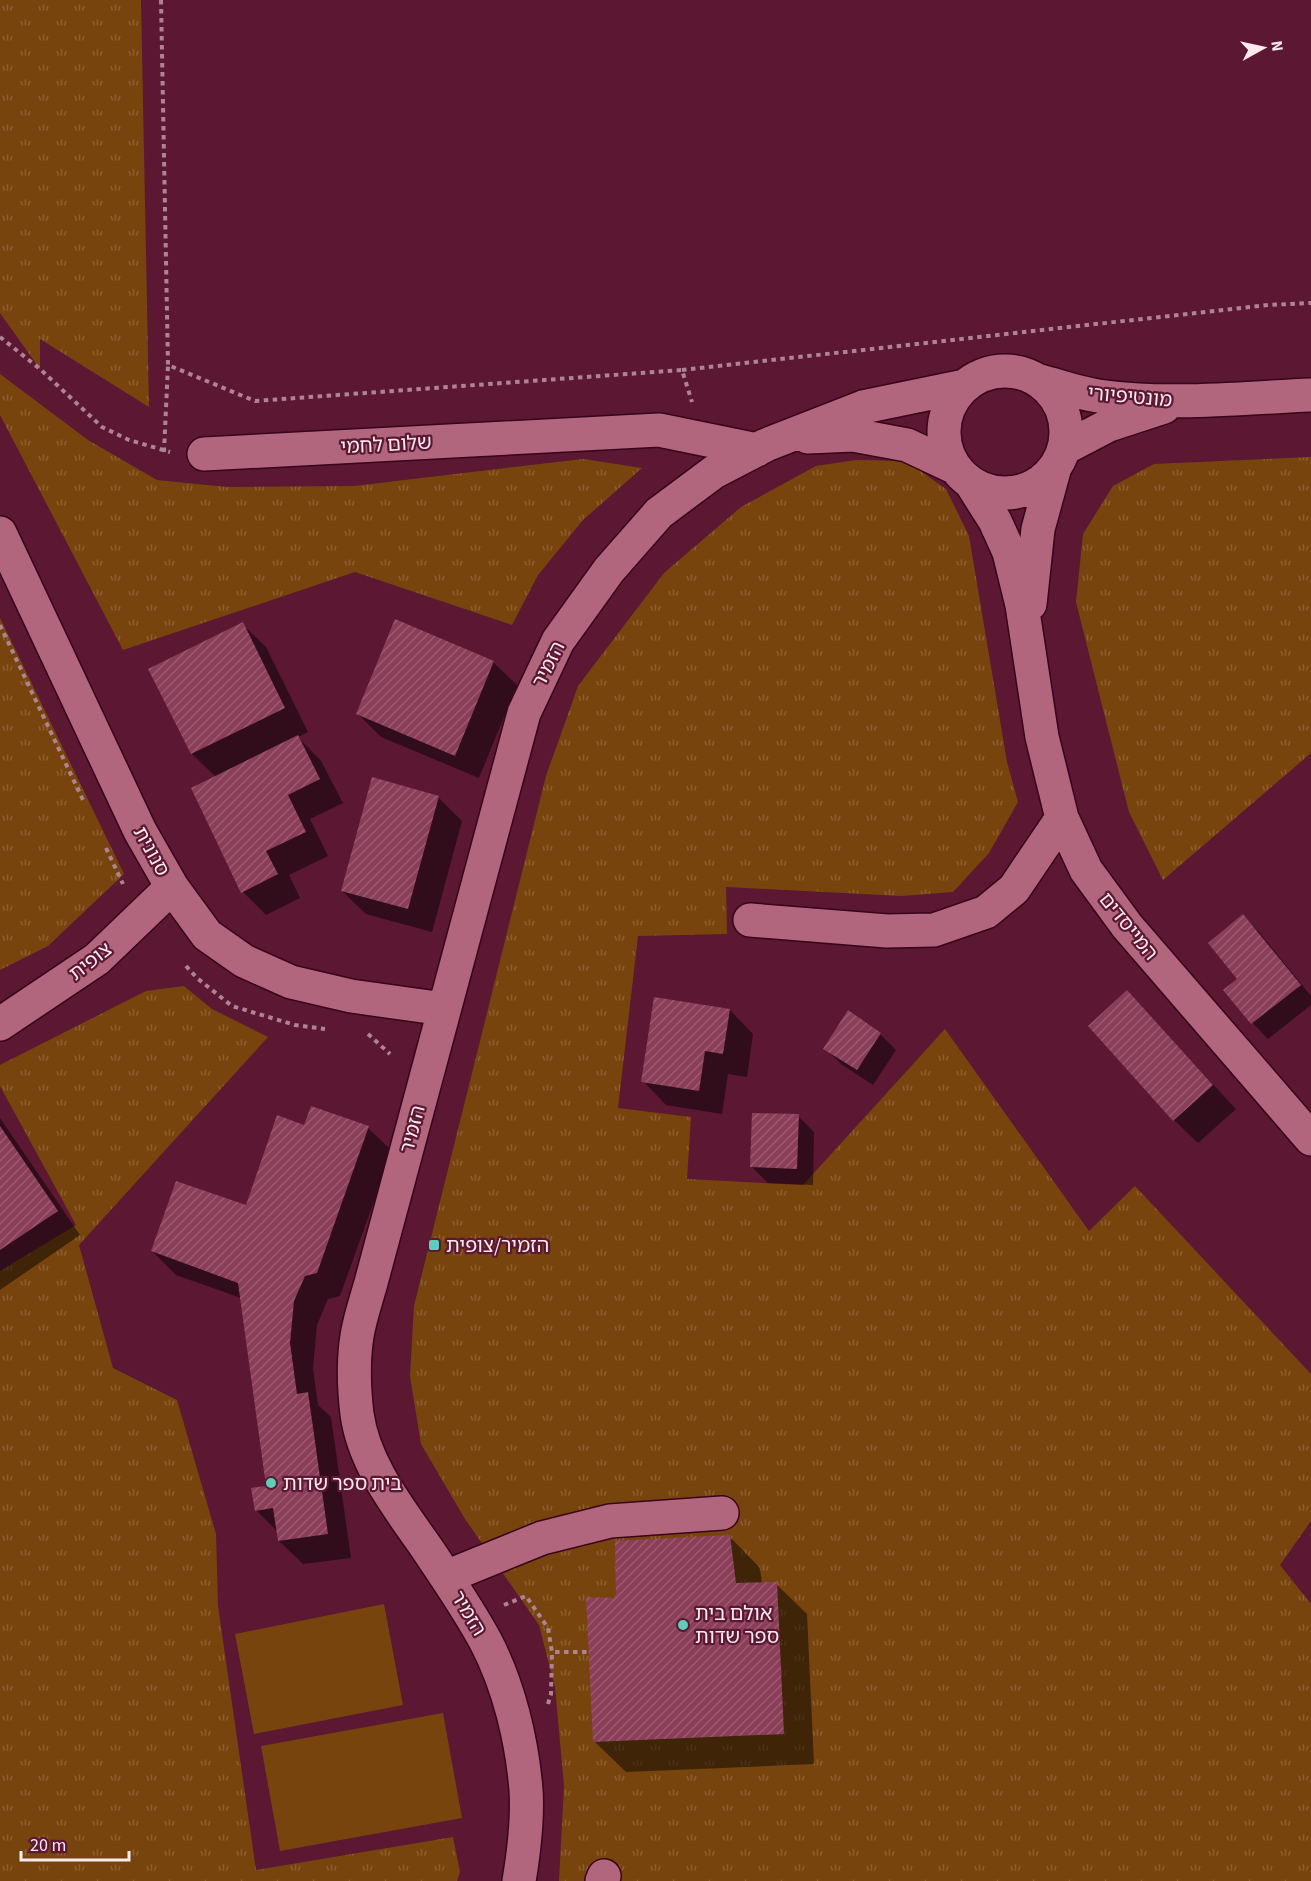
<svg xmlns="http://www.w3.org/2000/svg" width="1311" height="1881" font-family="'Source Sans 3','Noto Sans Hebrew',sans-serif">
  <defs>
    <pattern id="grass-tufts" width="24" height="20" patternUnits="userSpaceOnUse" patternTransform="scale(1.5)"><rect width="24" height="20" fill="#77440e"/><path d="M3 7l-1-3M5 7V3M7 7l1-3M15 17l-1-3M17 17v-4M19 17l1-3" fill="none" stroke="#8b5f31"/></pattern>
    <pattern id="building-hatch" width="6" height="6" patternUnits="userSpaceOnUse" patternTransform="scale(1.5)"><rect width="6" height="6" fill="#8a3e58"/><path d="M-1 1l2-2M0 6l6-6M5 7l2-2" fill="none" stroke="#9b5a70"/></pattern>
  </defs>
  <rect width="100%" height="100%" fill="#5c1732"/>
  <path fill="url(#grass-tufts)" d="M0 0H141L149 407 40 339V369L0 313Z
    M0 374 88 440 157 480 227 487 354 486 583 459 642 468 583 520 538 575 512 625 355 572 123 650 0 415Z
    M1311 457V753L1163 880 1129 812 1076 602 1083 534 1113 486 1154 464Z
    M856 460 906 461 946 489 969 536 1007 762 1018 802 989 853 953 892 901 896 726 887 727 934 638 936 618 1108 691 1117 687 1179 803 1185 945 1029 1089 1231 1135 1186 1311 1374V1521L1280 1565 1311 1604V1881H559L564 1786 555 1687 539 1625 465 1519 421 1444 410 1376 414 1306 546 776 578 686 664 573 741 507 816 466Z
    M0 618 124 874 48 946 0 970Z
    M184 986 212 1009 268 1037 79 1245 113 1368 177 1400 216 1534 218 1606 256 1870 453 1837 460 1872 457 1881H0V1271L76 1225 0 1086V1065L146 991Z"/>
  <path fill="#77440e" d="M384 1604 403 1705 254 1734 235 1634Z
    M443 1713 462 1818 280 1851 261 1746Z"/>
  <path fill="#0007" d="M242 624 266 647 308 732 298 737 321 761 343 803 310 819 328 856 289 875 300 898 266 915 243 892 216 777 192 754 150 669Z
    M493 662 517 685 479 778 381 737 358 714Z
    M438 797 462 821 432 932 366 914 342 891Z
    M1243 916 1259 932 1311 996V1005L1268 1039 1253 1023 1226 990 1239 979Z
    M1127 992 1236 1109 1198 1143 1174 1120Z
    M730 1010 753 1034 747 1077 728 1074 722 1114 666 1105 643 1081Z
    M880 1034 896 1050 873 1085 841 1064 825 1048Z
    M798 1116 814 1132 813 1185 768 1183 752 1167Z
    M0 1118 80 1235 0 1290Z
    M305 1127 368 1128 392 1151 340 1296 328 1299 317 1325 313 1368 318 1405 331 1417 351 1558 303 1564 279 1541 278 1532 256 1510 268 1487 241 1298 176 1275 152 1251 247 1207Z
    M730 1537 760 1568 762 1584H776L807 1614 814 1764 626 1772 595 1742 618 1599Z"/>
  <path fill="url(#building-hatch)" d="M395 619 494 661 455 756 356 714Z
    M243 622 285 708 191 754 148 669Z
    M298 735 320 779 288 795 306 832 266 851 278 874 241 893 191 788Z
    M372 777 439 796 408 909 341 891Z
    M1243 914 1301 985 1251 1024 1223 990 1237 979 1208 943Z
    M1127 990 1213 1085 1173 1121 1088 1026Z
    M654 997 730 1009 723 1054 705 1051 699 1091 641 1082Z
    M848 1010 881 1033 857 1070 823 1049Z
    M311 1106 369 1126 317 1273 305 1276 294 1301 290 1343 297 1394 308 1392 328 1534 278 1541 273 1508 255 1511 251 1488 266 1486 238 1283 151 1251 176 1181 246 1205 277 1115 304 1125Z
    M752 1113 799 1114 797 1169 750 1167Z
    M0 1126 58 1211 0 1250Z
    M730 1535 736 1583 777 1582 784 1734 593 1742 586 1597 616 1598 615 1541Z"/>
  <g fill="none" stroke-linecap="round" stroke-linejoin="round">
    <defs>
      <path id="minor" d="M944 432a61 61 0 1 1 122 0a61 61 0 1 1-122 0Z
        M1040 381C1059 386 1078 393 1098 396 1168 406 1241 398 1311 395
        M808 437 853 435 907 445 956 468
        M1065 448 1109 425 1164 407
        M204 454 659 430 757 450
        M971 483 995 521 1009 552 1022 605 1042 737 1062 818 1086 870 1127 926 1311 1139
        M0 533 140 831 172 887 207 935 244 961 291 982 351 996 444 1009
        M1030 604 1038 529 1055 467
        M750 920 887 931 934 930 986 912 1014 889 1062 818
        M0 1024 97 959 172 887
        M446 1577 542 1538 610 1521 722 1513
        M519 1881C524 1851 528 1821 526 1790 522 1741 509 1686 486 1642 469 1610 448 1580 428 1550 399 1508 364 1465 357 1414 354 1389 353 1361 357 1336 360 1317 367 1298 372 1279L524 713 558 641 609 570 659 513 714 472 766 445 863 407 965 386
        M602 1881 604 1876"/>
    </defs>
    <use href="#minor" stroke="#38051b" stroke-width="36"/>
    <path stroke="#ae8493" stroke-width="4" stroke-dasharray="4.5 4.5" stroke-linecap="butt" d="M161 0 168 365 255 401 682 370 692 402
      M0 337 40 369 102 427 129 440 170 452
      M682 370 1268 305 1311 303
      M164 452 168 365
      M0 625 83 800
      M106 848 123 884
      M186 966 197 978 232 1006 295 1025 325 1029
      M368 1034 390 1054
      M504 1605 526 1596 548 1628 552 1652H589
      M548 1704 551 1694 552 1652"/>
    <use href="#minor" stroke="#b2667e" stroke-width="33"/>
  </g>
  <g fill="#5ccebb" stroke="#5c1732" stroke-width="2">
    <rect x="428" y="1239" width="12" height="12" rx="3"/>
    <circle cx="271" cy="1483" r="6"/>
    <circle cx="683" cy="1625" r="6"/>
  </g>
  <g text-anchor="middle" stroke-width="4.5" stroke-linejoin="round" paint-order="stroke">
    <g font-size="20" fill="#fbe9ee" stroke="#5c1732">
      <text transform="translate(1130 396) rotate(5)" y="7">מונטיפיורי</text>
      <text transform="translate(386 444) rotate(-3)" y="7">שלום לחמי</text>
      <text transform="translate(548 664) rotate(-63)" y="7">הזמיר</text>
      <text transform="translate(152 851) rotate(61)" y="7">סנונית</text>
      <text transform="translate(1129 926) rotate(51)" y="7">המייסדים</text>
      <text transform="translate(90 961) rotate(-38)" y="7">צופית</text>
      <text transform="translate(412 1129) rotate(-75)" y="7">הזמיר</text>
      <text transform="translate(469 1613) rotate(59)" y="7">הזמיר</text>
    </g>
    <g font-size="20" fill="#fbe9ee" stroke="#5c1732" text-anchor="start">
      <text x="446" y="1252">הזמיר/צופית</text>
      <text x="283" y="1490">בית ספר שדות</text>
      <text x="695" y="1620">אולם בית<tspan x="695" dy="23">ספר שדות</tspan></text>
    </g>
  </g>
  <g transform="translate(1263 48) rotate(82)" stroke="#5c1732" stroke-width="4.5" paint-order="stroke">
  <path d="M0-4.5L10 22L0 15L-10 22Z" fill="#fbe9ee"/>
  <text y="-9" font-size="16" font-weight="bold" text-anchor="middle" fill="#fbe9ee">N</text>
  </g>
  <path d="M21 1851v9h108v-9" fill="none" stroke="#fbe9ee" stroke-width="3"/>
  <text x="30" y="1851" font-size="18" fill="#fbe9ee" stroke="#5c1732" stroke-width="4.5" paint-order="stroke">20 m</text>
</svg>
